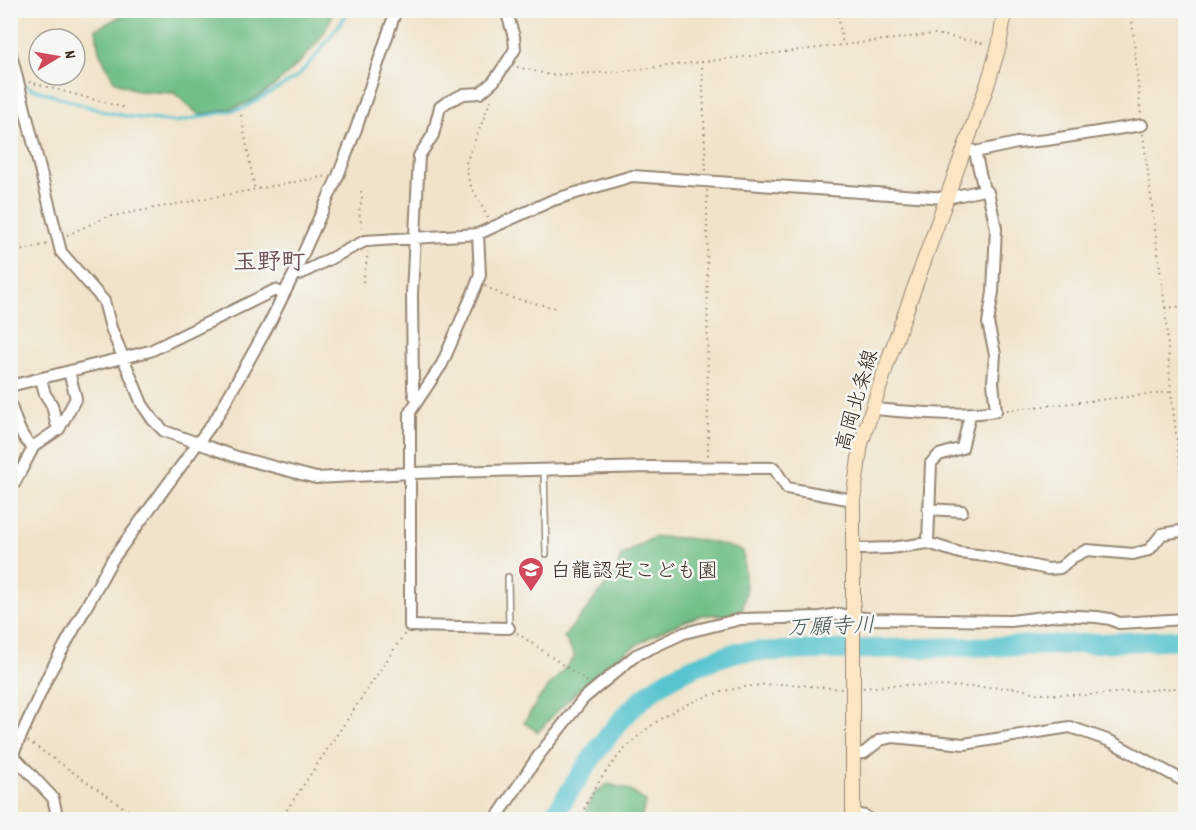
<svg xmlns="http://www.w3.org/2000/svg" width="1196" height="830" font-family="Dekko,'Klee One',sans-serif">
  <rect width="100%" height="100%" fill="#f6f6f2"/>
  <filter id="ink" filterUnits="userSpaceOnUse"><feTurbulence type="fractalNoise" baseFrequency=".0167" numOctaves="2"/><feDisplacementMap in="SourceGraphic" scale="12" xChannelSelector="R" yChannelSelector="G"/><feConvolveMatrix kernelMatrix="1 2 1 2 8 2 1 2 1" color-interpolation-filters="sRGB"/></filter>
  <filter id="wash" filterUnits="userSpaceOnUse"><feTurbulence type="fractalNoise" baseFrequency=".008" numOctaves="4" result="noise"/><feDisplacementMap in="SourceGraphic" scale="24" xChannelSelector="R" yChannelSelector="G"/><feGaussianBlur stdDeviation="1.35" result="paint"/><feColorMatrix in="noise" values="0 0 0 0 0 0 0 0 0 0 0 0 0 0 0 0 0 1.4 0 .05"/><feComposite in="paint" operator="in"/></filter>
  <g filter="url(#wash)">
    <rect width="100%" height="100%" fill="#f0e3c9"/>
    <path fill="#72bf88" stroke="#567453" stroke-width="1.5" d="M133 10H332V11C331 38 274 91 249 102 235 109 215 111 199 115L174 93 138 91 114 81 99 51 96 29Z
      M654 537C687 537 711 540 743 551L746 590 741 616C730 616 716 613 705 615 698 615 690 620 683 622 626 643 578 686 538 732L524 723 540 697 575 657 564 637 617 571 621 556Z
      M608 784 629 790 646 802 641 819H582L595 793Z"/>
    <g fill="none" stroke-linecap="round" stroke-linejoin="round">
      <path stroke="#58c4d0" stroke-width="3" d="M22 83 30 88 105 112 131 117 176 122 244 108 297 77 316 56 350 10"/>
      <path stroke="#58c4d0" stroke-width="20" d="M551 820C582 773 611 721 657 687 680 670 710 661 737 652L1059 645 1186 639"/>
    </g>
  </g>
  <g filter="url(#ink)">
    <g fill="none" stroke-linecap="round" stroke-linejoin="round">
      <defs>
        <path id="lane" d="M544 469 546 554
          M508 577 509 628"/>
        <path id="street" d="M10 50 61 252 104 301 111 328 142 404 153 420 164 431 237 457 316 478 411 473 651 467 774 468 787 488 853 500
          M964 146 975 152 1017 143 1047 140 1142 125
          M975 152 984 190
          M478 234 480 275 476 286 442 364 410 412V626L509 628
          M294 274H300L365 241 478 234 553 200 632 176 946 198 984 190 988 192 996 228 993 292 988 323 995 354 993 382 996 411C955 417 914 412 872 409
          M41 379 45 394 52 405 56 423 59 429
          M10 386 150 351 275 290 283 294
          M417 399 414 395 413 388 412 294 419 156 433 135 440 107 447 102 464 94 480 93 485 89 494 81 509 59 515 49 514 37 506 10
          M10 403C15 418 20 438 33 447
          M10 487 14 484 34 446 59 429 76 398 69 372
          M928 509 962 511
          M928 543 931 463 939 455 962 448 970 415
          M852 548 862 549 890 548 928 543 960 553 986 556 1048 569 1060 568 1073 557 1087 550 1133 554 1149 550 1162 534 1186 530
          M10 752 53 798 58 820
          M853 754 864 753 880 740 893 737 964 744 1070 727 1110 741 1186 782
          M10 760 49 674 112 560 217 417 268 326 294 274 338 176 356 129 396 10
          M853 814 865 816 871 820
          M495 820 539 755 584 698 636 655 684 633 741 619 820 617 838 614 872 619 1011 621 1059 615 1097 617 1110 619 1119 623 1186 619"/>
        <path id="secondary" d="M853 820V500L861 444 888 361 987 86 999 46 1005 10"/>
      </defs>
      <use href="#lane" stroke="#968674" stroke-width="8"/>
      <use href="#street" stroke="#968674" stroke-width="14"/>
      <use href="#secondary" stroke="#968674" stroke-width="16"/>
      <path stroke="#968674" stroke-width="2" stroke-dasharray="1.5 4.5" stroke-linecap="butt" d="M837 10 843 45
        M1131 10 1141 116
        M702 61 706 173
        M517 67 551 75 617 72 935 34 987 44
        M29 82 125 108
        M241 115 255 190
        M1143 134 1165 308 1171 392 1186 516
        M707 190 708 457
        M361 191 362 197 359 212 363 232
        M488 218 469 182 466 163 492 97
        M67 235 107 217 327 176
        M10 253 48 244
        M363 282 368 252
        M485 286 504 296 556 308
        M1165 308 1186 306
        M1007 410 1171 392
        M517 633 589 683
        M863 688 895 685 1017 688 1040 694 1090 695 1186 687
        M28 741 142 820
        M280 820 405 633
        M579 820C612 742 676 693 760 685 788 682 815 687 843 689"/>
      <use href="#lane" stroke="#fff" stroke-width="5"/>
      <use href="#street" stroke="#fff" stroke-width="10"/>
      <use href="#secondary" stroke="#fbe6c4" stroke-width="14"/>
    </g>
  </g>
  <defs>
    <symbol id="school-pin" viewBox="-11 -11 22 30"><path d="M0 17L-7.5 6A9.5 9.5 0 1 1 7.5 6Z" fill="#d1495b" stroke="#f6f6f2"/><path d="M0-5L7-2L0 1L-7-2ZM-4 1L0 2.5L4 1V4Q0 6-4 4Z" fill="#fff"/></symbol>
  </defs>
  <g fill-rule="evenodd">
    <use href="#school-pin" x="516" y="555" width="30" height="40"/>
  </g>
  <g text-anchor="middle" stroke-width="5" stroke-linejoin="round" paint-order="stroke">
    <g font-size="21" fill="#3b2a1e" stroke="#f6f6f2">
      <text transform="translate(856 400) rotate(-74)" y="7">高岡北条線</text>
    </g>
    <g font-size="21" fill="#3b2a1e" stroke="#f6f6f2" text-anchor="start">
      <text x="550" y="577">白龍認定こども園</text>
    </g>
    <g font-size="22" font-style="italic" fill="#445853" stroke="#f6f6f2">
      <text transform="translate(831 625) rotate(-2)" y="8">万願寺川</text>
    </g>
    <g font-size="24" font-weight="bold" fill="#6d5054" stroke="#f6f6f2">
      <text x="269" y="269">玉野町</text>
    </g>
  </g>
  <rect width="1196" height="830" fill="none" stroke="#f6f6f2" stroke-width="36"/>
  <g transform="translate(57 57) rotate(79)"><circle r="28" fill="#f6f6f2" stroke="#aba49d" stroke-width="1.5"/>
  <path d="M0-4.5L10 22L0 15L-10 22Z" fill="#d1495b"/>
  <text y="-9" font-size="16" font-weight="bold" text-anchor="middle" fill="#3b2a1e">N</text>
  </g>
</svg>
